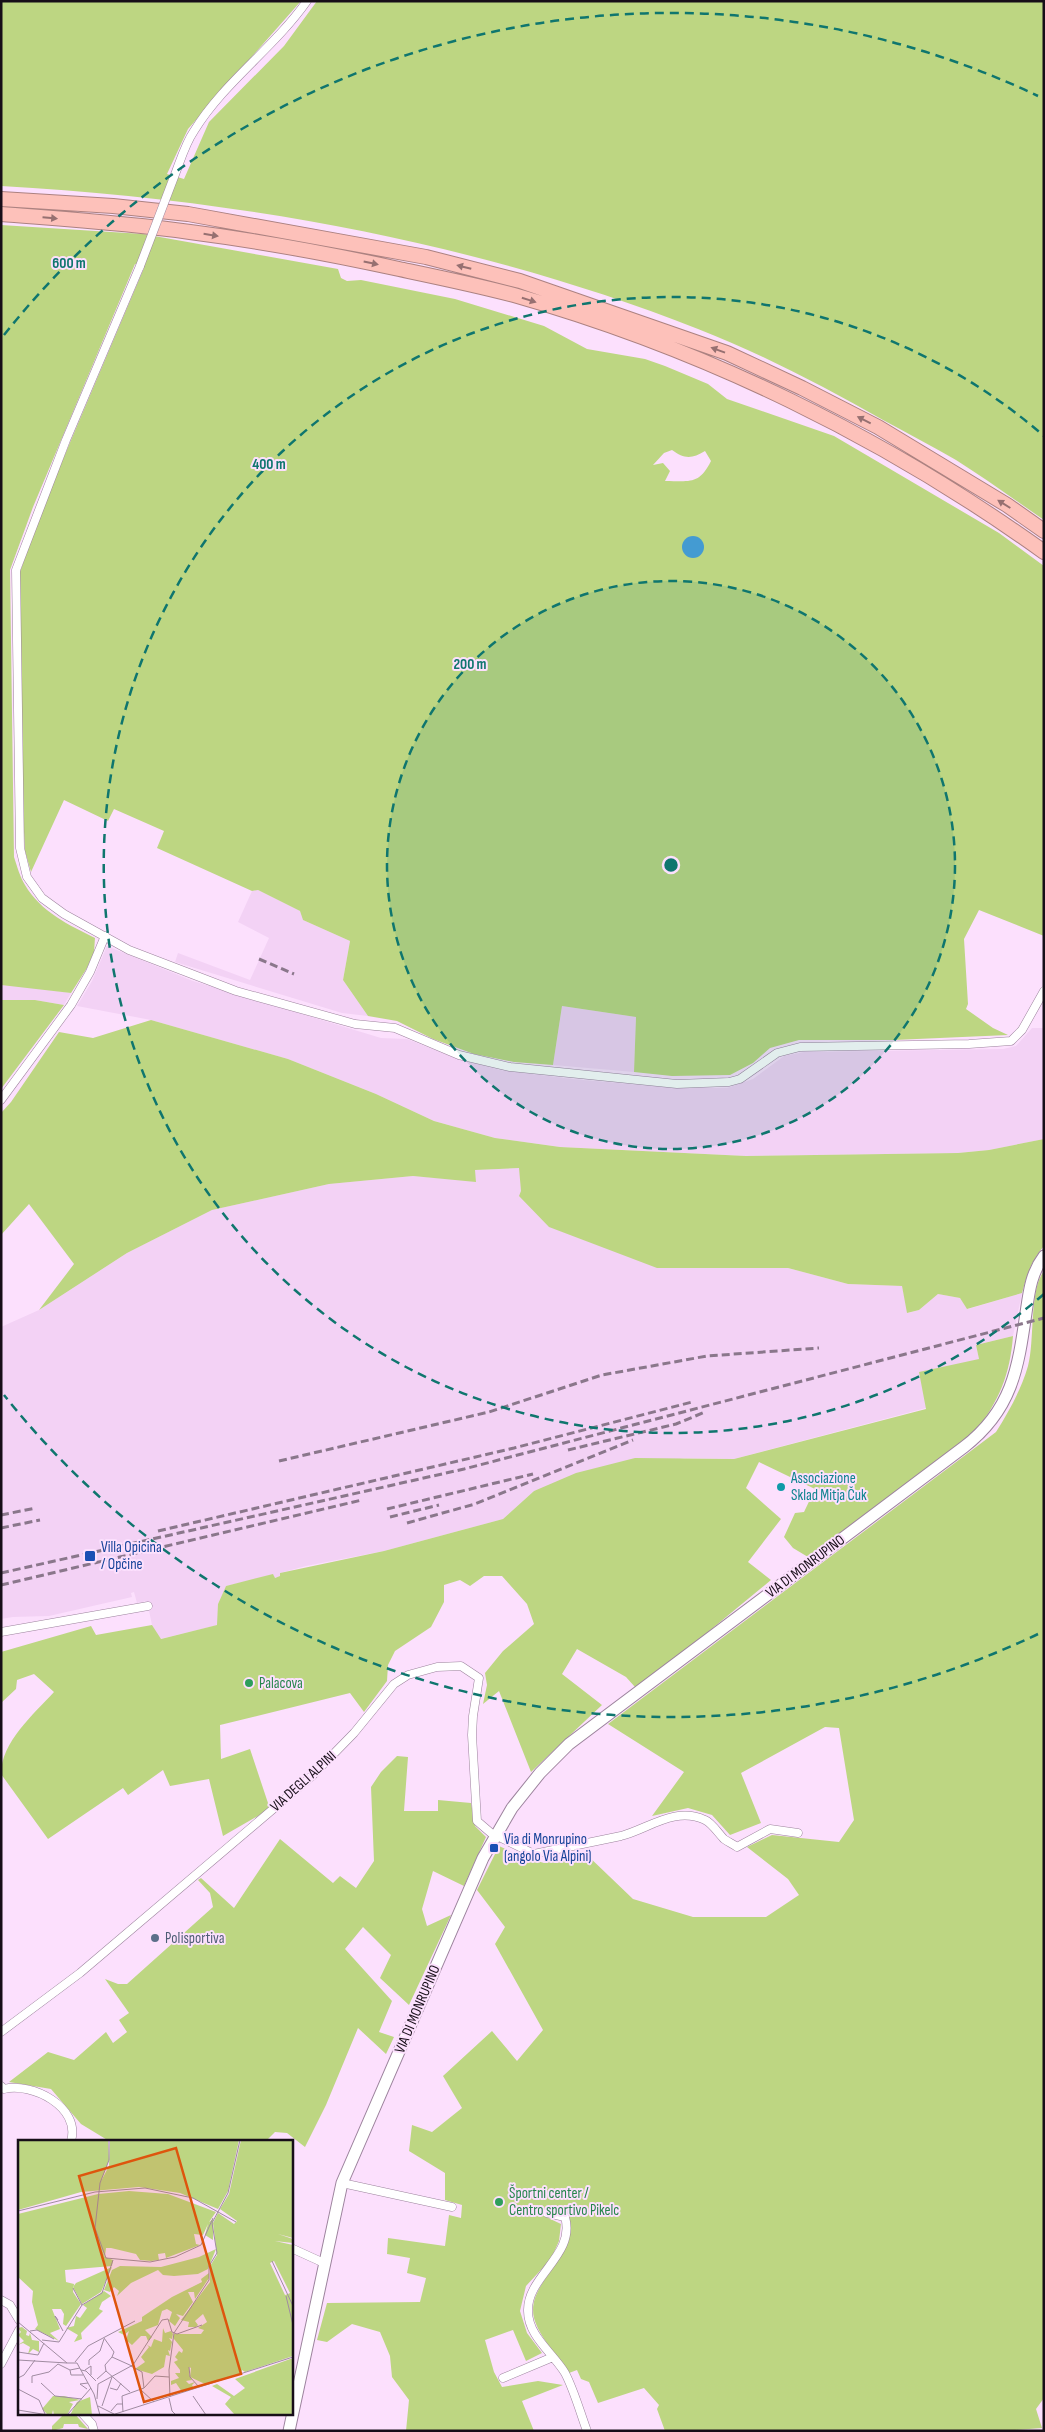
<svg xmlns="http://www.w3.org/2000/svg" width="1045" height="2432" font-family="'Sofia Sans Condensed',sans-serif">
  <rect width="100%" height="100%" fill="#fce0fd"/>
  <path fill="#f3d2f5" d="M258 890 300 911 303 920 350 941 343 980 368 1016 342 1013 175 962 178 953 250 980 269 938 238 922 252 891Z
    M107 946 193 981 381 1038 407 1039 455 1058 500 1070 572 1079 675 1088H727L753 1079 784 1056 804 1052 1003 1049 1016 1046 1032 1028H1044V1139L989 1150 958 1153 746 1156 560 1147 495 1138 434 1121 376 1094 288 1059 151 1020 77 1006 92 981Z
    M1 985 22 986 71 993 64 1005 35 1000H1Z
    M562 1006 636 1017 634 1072 553 1065Z
    M520 1168 521 1191 657 1267 788 1268 848 1284 902 1286 908 1313 919 1310 938 1294 960 1298 968 1309 1022 1293 1013 1336 976 1345 979 1359 926 1408 734 1459 684 1458 534 1491 503 1519 384 1551 306 1566 280 1573 281 1576 274 1578V1575L226 1586 218 1604V1625L160 1639 152 1625 147 1601 137 1603 134 1592 131 1593 132 1597 49 1616 13 1617 1 1619V1327L39 1310 127 1253 212 1210 329 1184 413 1176 476 1181 474 1170Z"/>
  <path fill="#bdd682" fill-rule="evenodd" d="M1 1H301L188 129 167 174 184 179 209 122 284 46 317 1H1044V520C1015 500 986 479 956 460 932 446 907 433 883 420 823 386 762 354 698 329 478 242 236 199 1 186Z
    M1 225 143 234 338 269 341 278 347 281 361 280 455 299 544 326 587 349 645 359 665 366 708 384 727 399 834 436 999 533 1044 566V936L979 910 964 939 968 1004 966 1009 993 1028 1008 1035 894 1040H799L770 1048 753 1063 730 1075 672 1076 634 1072 636 1017 562 1006 553 1065 514 1062 474 1054 433 1039 397 1021 368 1016 343 980 350 941 303 920 300 911 258 890 252 891 157 848 164 831 114 809 108 821 64 800 31 872 25 851 21 773 20 572 41 511 144 268 135 264 33 507 10 570 14 857C17 866 20 877 25 885 41 912 69 925 95 938L94 952 87 968 71 993 1 985ZM672 450C684 459 692 459 705 451L711 461C699 485 690 481 665 481L670 471 663 463 653 465 664 453Z
    M1 1000H35L64 1005 1 1089Z
    M151 1020 288 1059 376 1094 434 1121 495 1138 560 1147 746 1156 958 1153 989 1150 1044 1139V1246C1031 1261 1027 1275 1022 1293L967 1309 960 1298 938 1294 919 1310 907 1313 902 1286 848 1284 788 1268H657L549 1227 519 1196 521 1191 519 1168 475 1170 476 1182 413 1176 329 1184 212 1210 127 1253 39 1310 74 1264 29 1204 1 1235V1113L11 1102 59 1032 93 1038Z
    M1044 1271V2398L1036 2409 1042 2428 1002 2431H665L657 2409 659 2405 644 2388 598 2403 589 2382 581 2379 577 2370 569 2373C558 2356 539 2337 534 2318 525 2280 583 2258 566 2213L546 2209 544 2216 561 2224 559 2241 551 2259 526 2286 520 2311 527 2333 542 2353 526 2361 513 2330 485 2340 494 2372 502 2387 538 2381 563 2385 522 2401 534 2431H406L409 2400 392 2377 390 2356 380 2332 352 2324 327 2342 317 2340 327 2303 420 2302 426 2278 407 2273 410 2258 387 2254 388 2238 445 2246 449 2215 461 2218 462 2205 445 2200V2173L409 2151 412 2125 432 2132 462 2108 443 2076 492 2031 517 2061 543 2030 495 1944 505 1927 477 1890 499 1846 523 1857 544 1863 585 1853 633 1899 693 1917H766L799 1895 788 1879 747 1847 772 1835 839 1842 854 1820 839 1728 825 1727 741 1773 761 1823 730 1835 712 1815 688 1808 652 1816 684 1772 608 1724 996 1432C1009 1411 1021 1390 1028 1366 1035 1341 1029 1289 1044 1271Z
    M1013 1336C1010 1375 999 1401 975 1432L808 1557 793 1548 784 1537 795 1513 804 1512 815 1489 759 1462 746 1488 781 1519 748 1562 771 1580 680 1655 635 1687 626 1677 577 1649 562 1674 602 1705 531 1772 499 1691 483 1704 487 1685 485 1673 503 1651 534 1624 527 1604 502 1576H484L470 1586 460 1580 444 1585V1602L431 1627 395 1651 388 1665 387 1681 364 1712 350 1693 220 1725 221 1759 250 1749 270 1809 223 1836 209 1779 170 1786 163 1770 128 1795 123 1788 48 1839 1 1774C1 1742 34 1714 54 1692L34 1674 17 1680 16 1689 1 1703V1652L91 1626 96 1635 152 1625 161 1639 217 1625 218 1604 226 1586 273 1574 275 1578 280 1576V1573L384 1551 503 1519 534 1491 576 1473 635 1458 734 1459 926 1409 919 1372 979 1359 976 1345Z
    M397 1756 408 1757 404 1811H438V1800L471 1803 475 1826 486 1837 464 1886 433 1871 422 1909 427 1926 451 1915 409 2005 380 1978 391 1955 363 1927 345 1949 392 2001 379 2032 394 2037 386 2054 358 2028 326 2105 305 2147 287 2133 275 2132 266 2141H109L81 2124 51 2089 9 2082 48 2052 74 2060 106 2032 113 2043 127 2032 119 2020 129 2013 105 1979 118 1984H127L213 1907 210 1893 198 1880 201 1878 234 1908 280 1839 333 1883 340 1876 356 1888 374 1861 371 1787 381 1772Z
    M65 2413H74L88 2429 79 2427 78 2424H64L63 2428 52 2431V2426Z"/>
  <path fill="#449bd2" d="M682 547a11 11 0 1 1 22 0a11 11 0 1 1-22 0Z"/>
  <g fill="none" stroke-linecap="round" stroke-linejoin="round">
    <defs>
      <path id="minor" d="M174 177C180 162 185 144 194 131 224 82 274 48 307 1
        M140 266 66 440 16 570 20 848 27 877 42 898 64 914 129 950 236 991 355 1024 395 1028 459 1055 510 1067 677 1084 729 1082 740 1079 777 1053 800 1047 969 1044 1011 1041 1022 1030 1044 991
        M1 1100 71 1005 90 972 105 936
        M1 1632 148 1606
        M1 2032 80 1973 312 1776 354 1733 394 1684 408 1675 437 1667 461 1666 479 1678 473 1716 472 1735 477 1821 491 1833 534 1854 621 1836C648 1829 675 1806 705 1820 712 1823 718 1833 724 1839 728 1842 733 1844 737 1847L770 1829 798 1833
        M1 2086 4 2089C32 2082 81 2107 71 2141
        M342 2183 452 2207
        M547 2213 565 2217C576 2255 527 2276 528 2311 528 2336 553 2353 565 2373 574 2390 580 2412 587 2431
        M291 2248 324 2263
        M1 2300 10 2305 19 2320
        M1 2364 19 2330
        M503 2378 553 2357
        M82 2413 92 2424 94 2431"/>
      <path id="secondary" d="M289 2431 342 2183 483 1858 512 1808 540 1773 569 1744 964 1447C1012 1410 1018 1369 1026 1313 1029 1292 1031 1273 1044 1256"/>
      <path id="motorway" d="M1 199 113 206 188 214 426 257 520 281 727 353 802 388 878 427 1007 505 1044 531
        M1 214C64 219 128 223 190 232 260 241 330 254 399 269 437 277 476 285 514 295 704 349 884 437 1044 552"/>
    </defs>
    <use href="#minor" stroke="#9c839d" stroke-width="9"/>
    <use href="#secondary" stroke="#9c839d" stroke-width="13"/>
    <use href="#motorway" stroke="#ac8281" stroke-width="16"/>
    <use href="#minor" stroke="#fff" stroke-width="8"/>
    <use href="#secondary" stroke="#fff" stroke-width="11"/>
    <use href="#motorway" stroke="#fdc1ba" stroke-width="14"/>
    <path stroke="#8a778b" stroke-width="3" stroke-dasharray="8 4" stroke-linecap="butt" d="M259 959 294 974
      M568 1450 676 1424 705 1412
      M279 1461 489 1412 602 1375 707 1356 819 1348
      M387 1509 533 1474
      M1 1515 36 1508
      M390 1517 439 1505
      M407 1523 475 1504 633 1440
      M1 1528 40 1520
      M158 1531 514 1448 692 1402
      M1 1573 464 1469 1044 1318
      M1 1585 362 1500"/>
    <defs>
      <path id="minor-bridge" d="M140 266 174 177"/>
    </defs>
    <use href="#minor-bridge" stroke="#9c839d" stroke-width="9" stroke-linecap="butt"/>
    <use href="#minor-bridge" stroke="#fff" stroke-width="8"/>
  </g>
  <defs><path id="oneway-solid" d="M-6-.8H1V-3.2L6.5 0L1 3.2V.8H-6Z" transform="scale(1.25)"/></defs>
  <g fill="#967071">
    <use href="#oneway-solid" transform="translate(50 218) rotate(5)"/>
    <use href="#oneway-solid" transform="translate(211 235) rotate(9)"/>
    <use href="#oneway-solid" transform="translate(371 263) rotate(12)"/>
    <use href="#oneway-solid" transform="translate(464 267) rotate(-166)"/>
    <use href="#oneway-solid" transform="translate(529 300) rotate(18)"/>
    <use href="#oneway-solid" transform="translate(718 350) rotate(-160)"/>
    <use href="#oneway-solid" transform="translate(864 420) rotate(-153)"/>
    <use href="#oneway-solid" transform="translate(1004 504) rotate(-148)"/>
  </g>
  <circle cx="671" cy="865" r="284" fill="#0f766e" fill-opacity=".12"/>
  <g fill="none" stroke="#0f766e" stroke-width="2.5" stroke-dasharray="9 6">
    <circle cx="671" cy="865" r="284"/>
    <path d="M1044 1294A568 568 0 1 1 1044 436"/>
    <path d="M1038 1634A852 852 0 0 1 4 1395M4 335A852 852 0 0 1 1038 96"/>
  </g>
  <circle fill="#0f9aa8" stroke="#fce0fd" stroke-width="2" cx="781" cy="1487" r="5"/>
  <g fill="#1a4fb4" stroke="#fce0fd" stroke-width="2">
    <rect x="84" y="1550" width="12" height="12" rx="2.5"/>
    <rect x="489" y="1843" width="10" height="10" rx="2.5"/>
  </g>
  <g fill="#2e9e5b" stroke="#fce0fd" stroke-width="2">
    <circle cx="249" cy="1683" r="5"/>
    <circle cx="499" cy="2202" r="5"/>
  </g>
  <circle fill="#5c6f8a" stroke="#fce0fd" stroke-width="2" cx="155" cy="1938" r="5"/>
  <g text-anchor="middle" stroke-width="4" stroke-linejoin="round" paint-order="stroke">
    <g font-size="15" fill="#0d838f" stroke="#fce0fd" text-anchor="start">
      <text x="791" y="1483">Associazione<tspan x="791" dy="17">Sklad Mitja Čuk</tspan></text>
    </g>
    <g font-size="15" fill="#164399" stroke="#fce0fd" text-anchor="start">
      <text x="101" y="1552">Villa Opicina<tspan x="101" dy="17">/ Opčine</tspan></text>
      <text x="504" y="1844">Via di Monrupino<tspan x="504" dy="17">(angolo Via Alpini)</tspan></text>
    </g>
    <g font-size="15" fill="#170e18" stroke="#fce0fd">
      <text transform="translate(805 1566) rotate(-37)" y="5">VIA DI MONRUPINO</text>
      <text transform="translate(303 1781) rotate(-42)" y="5">VIA DEGLI ALPINI</text>
      <text transform="translate(417 2009) rotate(-67)" y="5">VIA DI MONRUPINO</text>
    </g>
    <g font-size="15" fill="#27864d" stroke="#fce0fd" text-anchor="start">
      <text x="259" y="1688">Palacova</text>
      <text x="509" y="2198">Športni center /<tspan x="509" dy="17">Centro sportivo Pikelc</tspan></text>
    </g>
    <g font-size="15" fill="#4e5e75" stroke="#fce0fd" text-anchor="start">
      <text x="165" y="1943">Polisportiva</text>
    </g>
  </g>
  <g transform="translate(18 2140)">
    <rect width="275" height="275" fill="#fce0fd"/>
    <path d="M0 0H90L91 20 83 41 91 26 92 0H221L210 51 200 69 162 53 121 47 63 52 0 70ZM223 0H275V98L260 94 275 99V103L257 101 275 105V216L227 232 224 230 223 234 187 244 172 237 173 228 171 227V234L174 240 168 241 171 244 177 242 174 245 176 249 164 252 158 243 153 245V241L161 238 157 233H162V230L156 222 160 220 157 217 161 211 164 213 165 210 156 199V194H183L186 190 180 188 189 182 185 174 177 181 180 185 178 187H170L171 182 163 180 192 142V126L199 115 195 83 200 73 216 84 219 81 202 69 211 54ZM256 121 272 153 270 154 267 155 252 123ZM111 51 150 54 198 72 191 82 195 79V100L187 95 190 84 185 95 176 94 178 104 182 105 148 118 147 113 140 114 141 120 133 121 122 120 118 114 93 108H88L87 116 83 107 87 117 95 120 94 126 47 130 48 142 56 144 55 152 63 164 48 186 45 184 46 174 43 169H34L42 189 32 193 41 201 17 189 20 185 14 162 15 151 0 137V74L80 54ZM198 109 190 129 180 134 156 136 145 135 140 130 113 143 99 156 101 151 96 147 92 152 86 150 94 130 102 126 143 127 181 117ZM94 127 83 152 64 164 55 147 58 143ZM191 133V138L177 159 176 152H170L175 162 165 176 158 174 162 178 157 186 151 181 154 172 149 169 144 171 140 185 127 190 134 197 130 201 128 196H123L114 205 108 200 111 191 106 195 100 192 124 181V177L154 157 184 142 183 139ZM86 151 93 156 84 162 81 169 85 171 63 193 64 199 56 202 60 195 48 188 56 186 58 176 62 178 69 168 65 165ZM4 187 9 191 8 195 11 196 12 193 14 200 21 201V212L15 209 10 214 12 207 5 203 0 205 6 201 0 195 3 192 0 188ZM145 188 147 193 153 191 155 194 154 199 151 198 154 202 152 211 150 210 152 216 148 215 146 227 134 234 117 229 127 222 123 217 131 207 129 205 133 207 136 199 144 202ZM275 218V275H217L207 264 213 257 194 246 199 244 216 256 227 248 217 239ZM35 256H46L62 260 51 262 55 264 49 275H36L35 270 34 274H29L24 269ZM72 257 74 275H52L59 262Z" fill="#bdd682" fill-rule="evenodd"/>
    <path fill="none" stroke="#a08ca1" stroke-width="1" d="M91 0V20L82 43 77 88 88 118 132 122 157 117 183 105 195 78M0 71 77 52 127 48 175 58 218 82M254 121 275 166M55 148 64 165M268 156 275 185M40 180 37 176 45 191M0 182 49 223H59L76 254 82 275M12 191 19 190 36 199M86 198 96 212 94 217M24 200 41 202 64 165 84 153 95 120M0 212 20 215 26 203M0 220 49 223M57 222 70 206 117 181M71 225V220L82 211 86 199M113 226 124 232 126 248 137 236 151 237M171 227 172 237 181 247M62 228 52 230 53 235H65M63 230 68 231 78 241M67 230 73 226V235M88 231 112 252M0 238 6 235 17 220M79 239 88 231 87 225 94 217 114 226M14 243V236L31 232 40 224 52 230M23 243 37 256 64 259M80 244 115 225 144 180 150 179 154 192 159 194 184 185M92 248 99 250 103 243M0 249 21 260 27 274M69 249 62 244 70 243M123 250 136 262M175 256 188 275M152 257 151 230 156 193 191 140V126L199 113 194 83 210 53 222 0M151 258 154 271 158 275M79 259 80 244M80 266 96 274M84 266 94 237M0 270 30 275M93 271 99 264H105M105 272 104 256 126 248M49 275 73 248M94 275 275 217"/>
    <path fill="#de550d" fill-opacity="0.15" stroke="#de550d" stroke-width="2.5" d="M158 8 223 234 126 262 61 36Z"/>
    <rect width="275" height="275" fill="none" stroke="#170e18" stroke-width="2.5"/>
  </g>
  <circle cx="671" cy="865" r="8" fill="#0f766e" stroke="#fce0fd" stroke-width="2.5"/>
  <g font-size="15" text-anchor="middle" font-weight="bold" fill="#0f766e" stroke="#fce0fd" stroke-width="4" stroke-linejoin="round" paint-order="stroke">
    <text x="69" y="268">600 m</text>
    <text x="269" y="469">400 m</text>
    <text x="470" y="669">200 m</text>
  </g>
  <rect width="1045" height="2432" fill="none" stroke="#170e18" stroke-width="5"/>
</svg>
